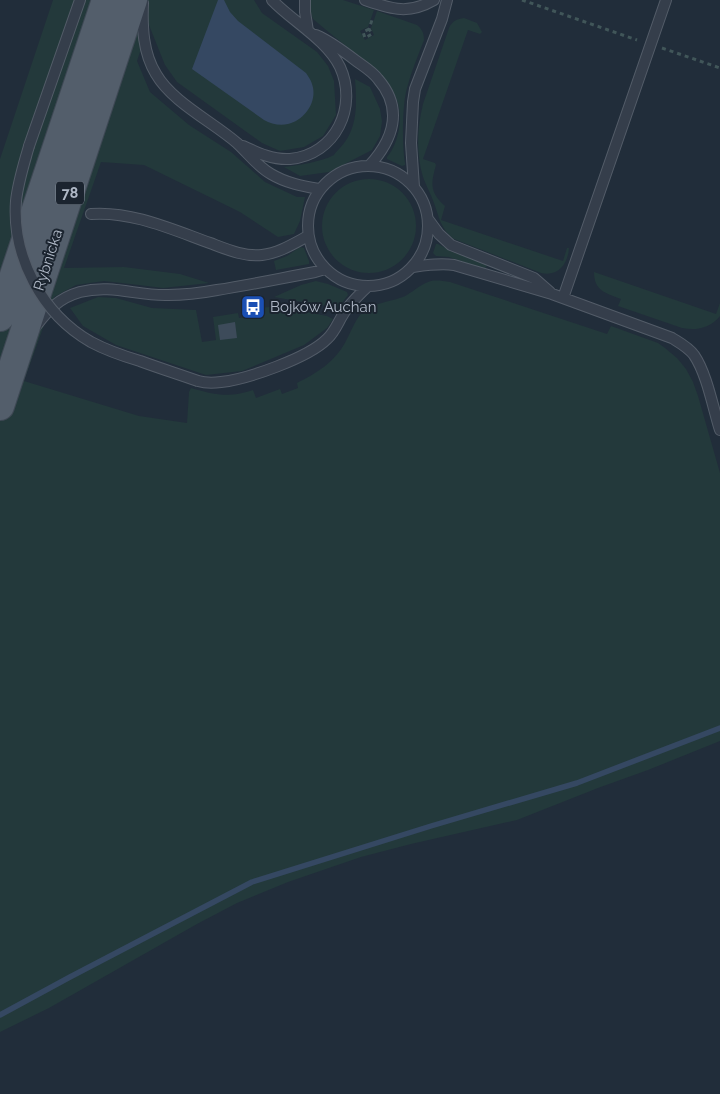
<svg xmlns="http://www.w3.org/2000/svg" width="720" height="1094" font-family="Raleway,sans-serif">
  <rect width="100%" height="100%" fill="#212d3a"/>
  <path fill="#23393b" d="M53 0H254L262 13 317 52 328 66 334 81 336 115 323 136 304 147 280 151 262 143 177 82 165 65 149 25 137 61 150 92 189 125 231 152 265 182 297 197H305L300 221 294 234 278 237 240 212 144 165 101 162 64 268 124 267 180 274 209 283 163 288 139 285 104 281 76 285 54 297 24 381 139 416 187 423 189 392 191 388C216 395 228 398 253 390L256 398 280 389 282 394 298 388 297 383C317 373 335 362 346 341 351 332 354 322 361 314 373 301 392 303 407 295 415 290 421 284 431 281 437 280 443 281 450 282L607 334 611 326 658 343 665 348 677 358 686 369 693 382 698 396 720 473V741L648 770 598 788 517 820 411 844 361 857 288 882 237 903 197 924 49 1008 0 1032V159Z
    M309 0H343L374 10 368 27 360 31 365 40 374 35 371 28 377 11 417 25C422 29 424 33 424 40 418 56 411 72 407 88 402 105 402 146 405 163V165L402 166 387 159V157C394 149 397 139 399 129 405 92 381 74 355 53 341 42 327 31 313 19L309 8Z
    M464 18 477 23 482 32 480 34 468 30 423 159 435 163 436 165C431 183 429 192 445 206L441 220 563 261 567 248H569C568 264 558 277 541 273L454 239C441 230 439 217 434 203 431 194 426 186 423 177 416 153 417 128 423 104L449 28C452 21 457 19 464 18Z
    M355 79 370 87 380 109 382 121 380 136 372 150 329 172 300 176 284 167C299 165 321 162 334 155 334 154 339 149 339 149 358 130 357 105 355 79Z
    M322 226a47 47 0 1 1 94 0a47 47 0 1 1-94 0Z
    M436 244H438L453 252 486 264 487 266 484 269 449 257 436 256 433 253Z
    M300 247 304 248 309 261V264L276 270 274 261 287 256Z
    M594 272 716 314 720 303V316C710 328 697 331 682 328L618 306 621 299C606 293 594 291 594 272Z
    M316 281 328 284 347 292 348 295 338 308 274 297 301 285Z
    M98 297 116 298 152 308 196 310 202 342 216 340 213 317 238 313 239 318 256 315 255 309 275 306 327 316 333 319 327 328 304 345 242 371 206 375 116 345 83 326 70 308Z"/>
  <path fill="#354862" d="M218 0H224L230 12 238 21 306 73C308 76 311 80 312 84 318 101 305 120 288 124 280 126 271 124 264 120L192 69Z"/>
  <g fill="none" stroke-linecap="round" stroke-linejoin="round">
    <path stroke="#354862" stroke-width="5.5" d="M0 1015 70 977 252 882 431 826 577 783 720 728"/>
  </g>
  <path fill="#3d4b5a" d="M235 322 237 338 220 340 218 325Z"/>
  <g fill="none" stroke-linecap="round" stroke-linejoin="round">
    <defs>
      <path id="service" d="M305 0V12L308 31
        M365 0C392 9 408 15 434 0
        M143 3C142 27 143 53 156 74 172 102 213 122 237 143 249 154 257 166 271 174 286 183 302 186 319 189
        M316 35C330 41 342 50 355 60 363 66 372 71 378 79 404 109 393 140 369 166
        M29 146 80 0
        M243 146C258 153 273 160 290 159 336 155 358 106 340 67 327 40 292 21 272 0
        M308 226a60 60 0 1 1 120 0a60 60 0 1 1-120 0Z
        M414 187 411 143 413 102 415 89 442 19 447 0
        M91 214C132 211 171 229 210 243 226 249 244 257 262 255 279 253 293 244 308 236
        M428 219 439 234 451 245 534 278 550 292
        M413 267C427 265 440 263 454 265L552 294 672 338C680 343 688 347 694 355 707 374 713 408 720 430
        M563 298 666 0
        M36 326C49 309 59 298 80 292 112 284 137 296 168 295 184 295 201 293 217 290 250 285 282 278 315 272L325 269
        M198 381C205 383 213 383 221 382 248 379 308 358 327 339 335 332 338 322 344 313 350 303 359 295 367 287"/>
      <path id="primary" d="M0 317 106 0
        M0 406 133 0"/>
    </defs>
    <use href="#service" stroke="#535c68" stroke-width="12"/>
    <use href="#primary" stroke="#3e4854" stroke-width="30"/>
    <path stroke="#415659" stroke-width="3" stroke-dasharray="4 4" stroke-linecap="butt" d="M522 0 637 40
      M369 29 363 32 365 38 372 34 369 29 373 17
      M662 48 720 68"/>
    <use href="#service" stroke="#353e4b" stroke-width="10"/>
    <use href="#primary" stroke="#535e6b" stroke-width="28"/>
    <defs>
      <path id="service-bridge" d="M29 146C24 164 18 182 16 201 12 257 42 314 91 342 106 350 123 356 140 361 159 368 178 374 198 381"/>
    </defs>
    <use href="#service-bridge" stroke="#535c68" stroke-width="12" stroke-linecap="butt"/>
    <use href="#service-bridge" stroke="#353e4b" stroke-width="10"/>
  </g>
  <defs>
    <symbol id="bus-square" viewBox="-11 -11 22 22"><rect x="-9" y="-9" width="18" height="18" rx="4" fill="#1a4fb4" stroke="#1b242f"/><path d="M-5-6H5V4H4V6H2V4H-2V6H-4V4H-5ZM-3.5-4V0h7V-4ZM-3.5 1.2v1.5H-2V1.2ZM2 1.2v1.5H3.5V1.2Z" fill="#fff"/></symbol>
  </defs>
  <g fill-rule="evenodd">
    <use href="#bus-square" x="239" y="293" width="28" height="28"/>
  </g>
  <g text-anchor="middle" stroke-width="4" stroke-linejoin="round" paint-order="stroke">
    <rect fill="#1b242f" stroke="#838c99" stroke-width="1" x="56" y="181.5" width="28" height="23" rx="4"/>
    <g font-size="14" font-weight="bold" fill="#b0b9c7">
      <text x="70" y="198">78</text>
    </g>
    <g font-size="15" fill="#b0b9c7" stroke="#1b242f">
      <text transform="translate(48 260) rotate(-72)" y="5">Rybnicka</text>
    </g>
    <g font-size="15" fill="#b0b9c7" stroke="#1b242f" text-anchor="start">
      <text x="270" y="312">Bojków Auchan</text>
    </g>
  </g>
</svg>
